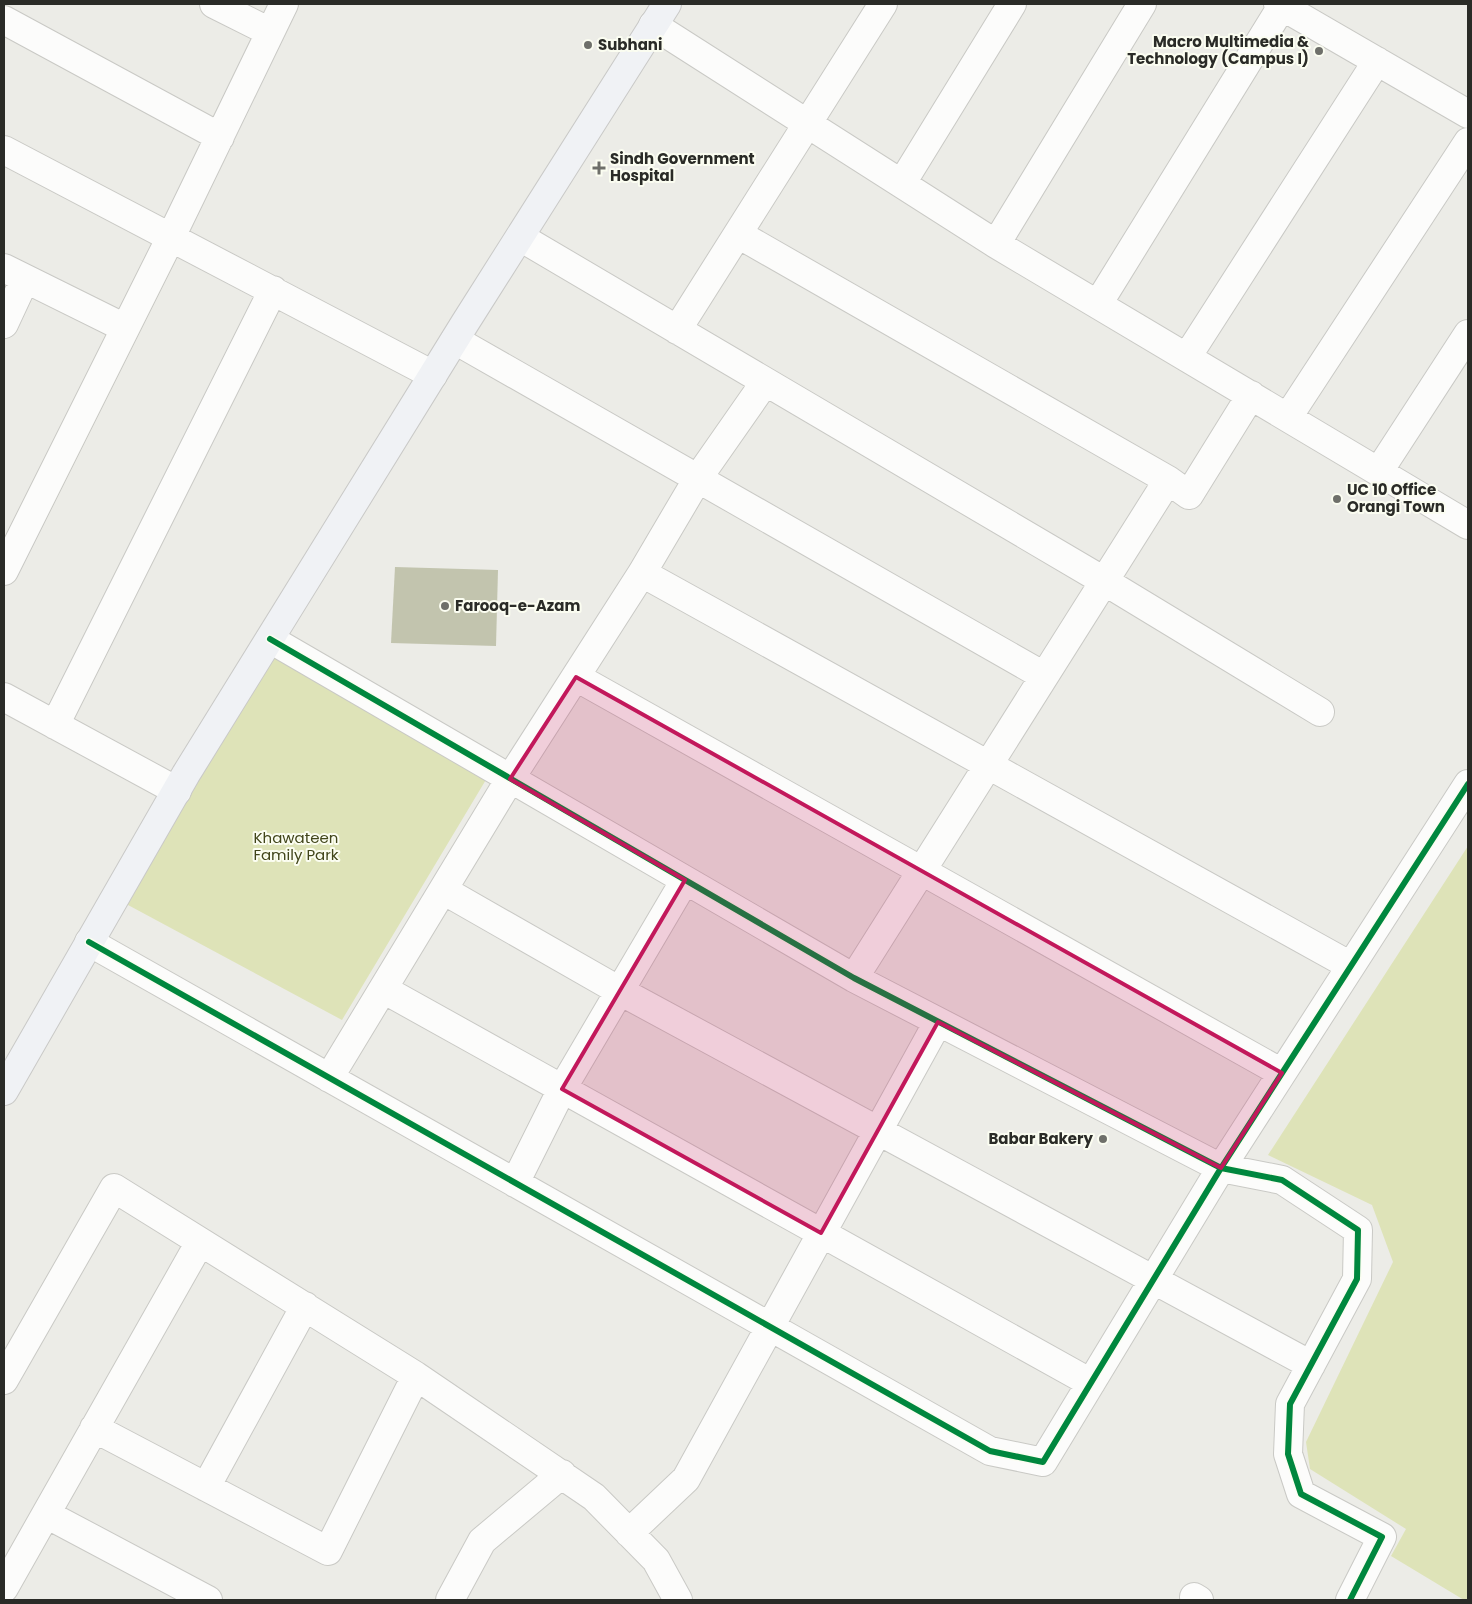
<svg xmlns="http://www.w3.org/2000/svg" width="1472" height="1604" font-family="Poppins,sans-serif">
  <rect width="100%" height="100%" fill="#ecece7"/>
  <path fill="#dee3b8" d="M270 639 493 768 342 1020 115 898Z
    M1468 846V1600H1464L1391 1556 1406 1529 1310 1469 1306 1442 1393 1262 1372 1205 1268 1155Z"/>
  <path fill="#c2c4ae" d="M395 567 498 570 496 646 391 643Z"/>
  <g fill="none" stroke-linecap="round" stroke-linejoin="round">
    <defs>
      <path id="minor" d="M214 4 270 32
        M1278 4 1468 114
        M4 20 220 137
        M653 25 996 244 1468 525
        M4 150 433 375
        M902 183 1012 4
        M738 234 1168 480
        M520 237 1104 581 1320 712
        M996 244 1142 4
        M4 268 125 328
        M1098 304 1282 6
        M4 324 25 279
        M677 330 883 4
        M455 340 1044 676
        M1187 357 1377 61
        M1288 417 1468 142
        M1379 471 1468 334
        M4 571 171 237 284 4
        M642 573 1351 966
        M270 639 854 978 1221 1168 1282 1180 1358 1230 1357 1279 1290 1404 1288 1454 1301 1494 1382 1537 1350 1600
        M576 677 1282 1073
        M4 697 177 791
        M55 725 273 290
        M443 890 618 990 1311 1365
        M89 942 990 1451 1043 1462 1221 1168 1468 784
        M854 978 1168 480 1189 495 1251 395
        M383 989 1091 1383
        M329 1078 510 779 642 573 698 478 765 382
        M515 1183 562 1089 685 880
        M4 1380 114 1188 416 1376 594 1497 656 1560 678 1600
        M94 1428 328 1551 416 1376
        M206 1487 305 1306
        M46 1514 208 1600
        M629 1533 686 1479 938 1022
        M4 1588 200 1242
        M1194 1597 1199 1600
        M450 1600 482 1541 562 1474"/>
      <path id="major" d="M4 1091 186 774 465 323 667 4"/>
    </defs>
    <use href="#minor" stroke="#c9c9c5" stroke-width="30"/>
    <use href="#major" stroke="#c9c9c7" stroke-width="30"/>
    <use href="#minor" stroke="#fcfcfb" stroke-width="28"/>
    <use href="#major" stroke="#f0f2f5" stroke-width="28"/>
    <defs>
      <path id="cycleway" d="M270 639 854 978 1221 1168 1282 1180 1358 1230 1357 1279 1290 1404 1288 1454 1301 1494 1382 1537 1350 1600
        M89 942 990 1451 1043 1462 1221 1168 1468 784"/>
    </defs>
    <use href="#cycleway" stroke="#fbfdf1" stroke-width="9"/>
    <use href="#cycleway" stroke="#00873e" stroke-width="6"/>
  </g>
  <path fill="#c2185b" fill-opacity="0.2" stroke="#c2185b" stroke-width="4" stroke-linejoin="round" d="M576 677 1282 1073 1221 1168 938 1022 821 1233 562 1089 685 880 510 779Z"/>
  <g fill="#6e6f6a" stroke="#fbfdf1" stroke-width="2">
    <circle cx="588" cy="45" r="5"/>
    <circle cx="1319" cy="51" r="5"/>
    <path d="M596.5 160.5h5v5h5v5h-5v5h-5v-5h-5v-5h5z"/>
    <circle cx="1337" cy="499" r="5"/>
    <circle cx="445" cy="606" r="5"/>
    <circle cx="1103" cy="1139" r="5"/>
  </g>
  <g text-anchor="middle" stroke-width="4" stroke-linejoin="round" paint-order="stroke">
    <g font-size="15" font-weight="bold" fill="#2a2b27" stroke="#fbfdf1" text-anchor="start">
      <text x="1309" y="47" text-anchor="end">Macro Multimedia &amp;<tspan x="1309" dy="17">Technology (Campus I)</tspan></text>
      <text x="598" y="50">Subhani</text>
      <text x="610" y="164">Sindh Government<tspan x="610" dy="17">Hospital</tspan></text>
      <text x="1347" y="495">UC 10 Office<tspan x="1347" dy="17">Orangi Town</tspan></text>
      <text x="455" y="611">Farooq-e-Azam</text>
      <text x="1093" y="1144" text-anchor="end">Babar Bakery</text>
    </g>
    <g font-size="15" fill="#41451a" stroke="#fbfdf1">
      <text x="296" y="843">Khawateen<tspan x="296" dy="17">Family Park</tspan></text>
    </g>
  </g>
  <rect width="1472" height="1604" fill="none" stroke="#2a2b27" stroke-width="10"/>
</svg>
